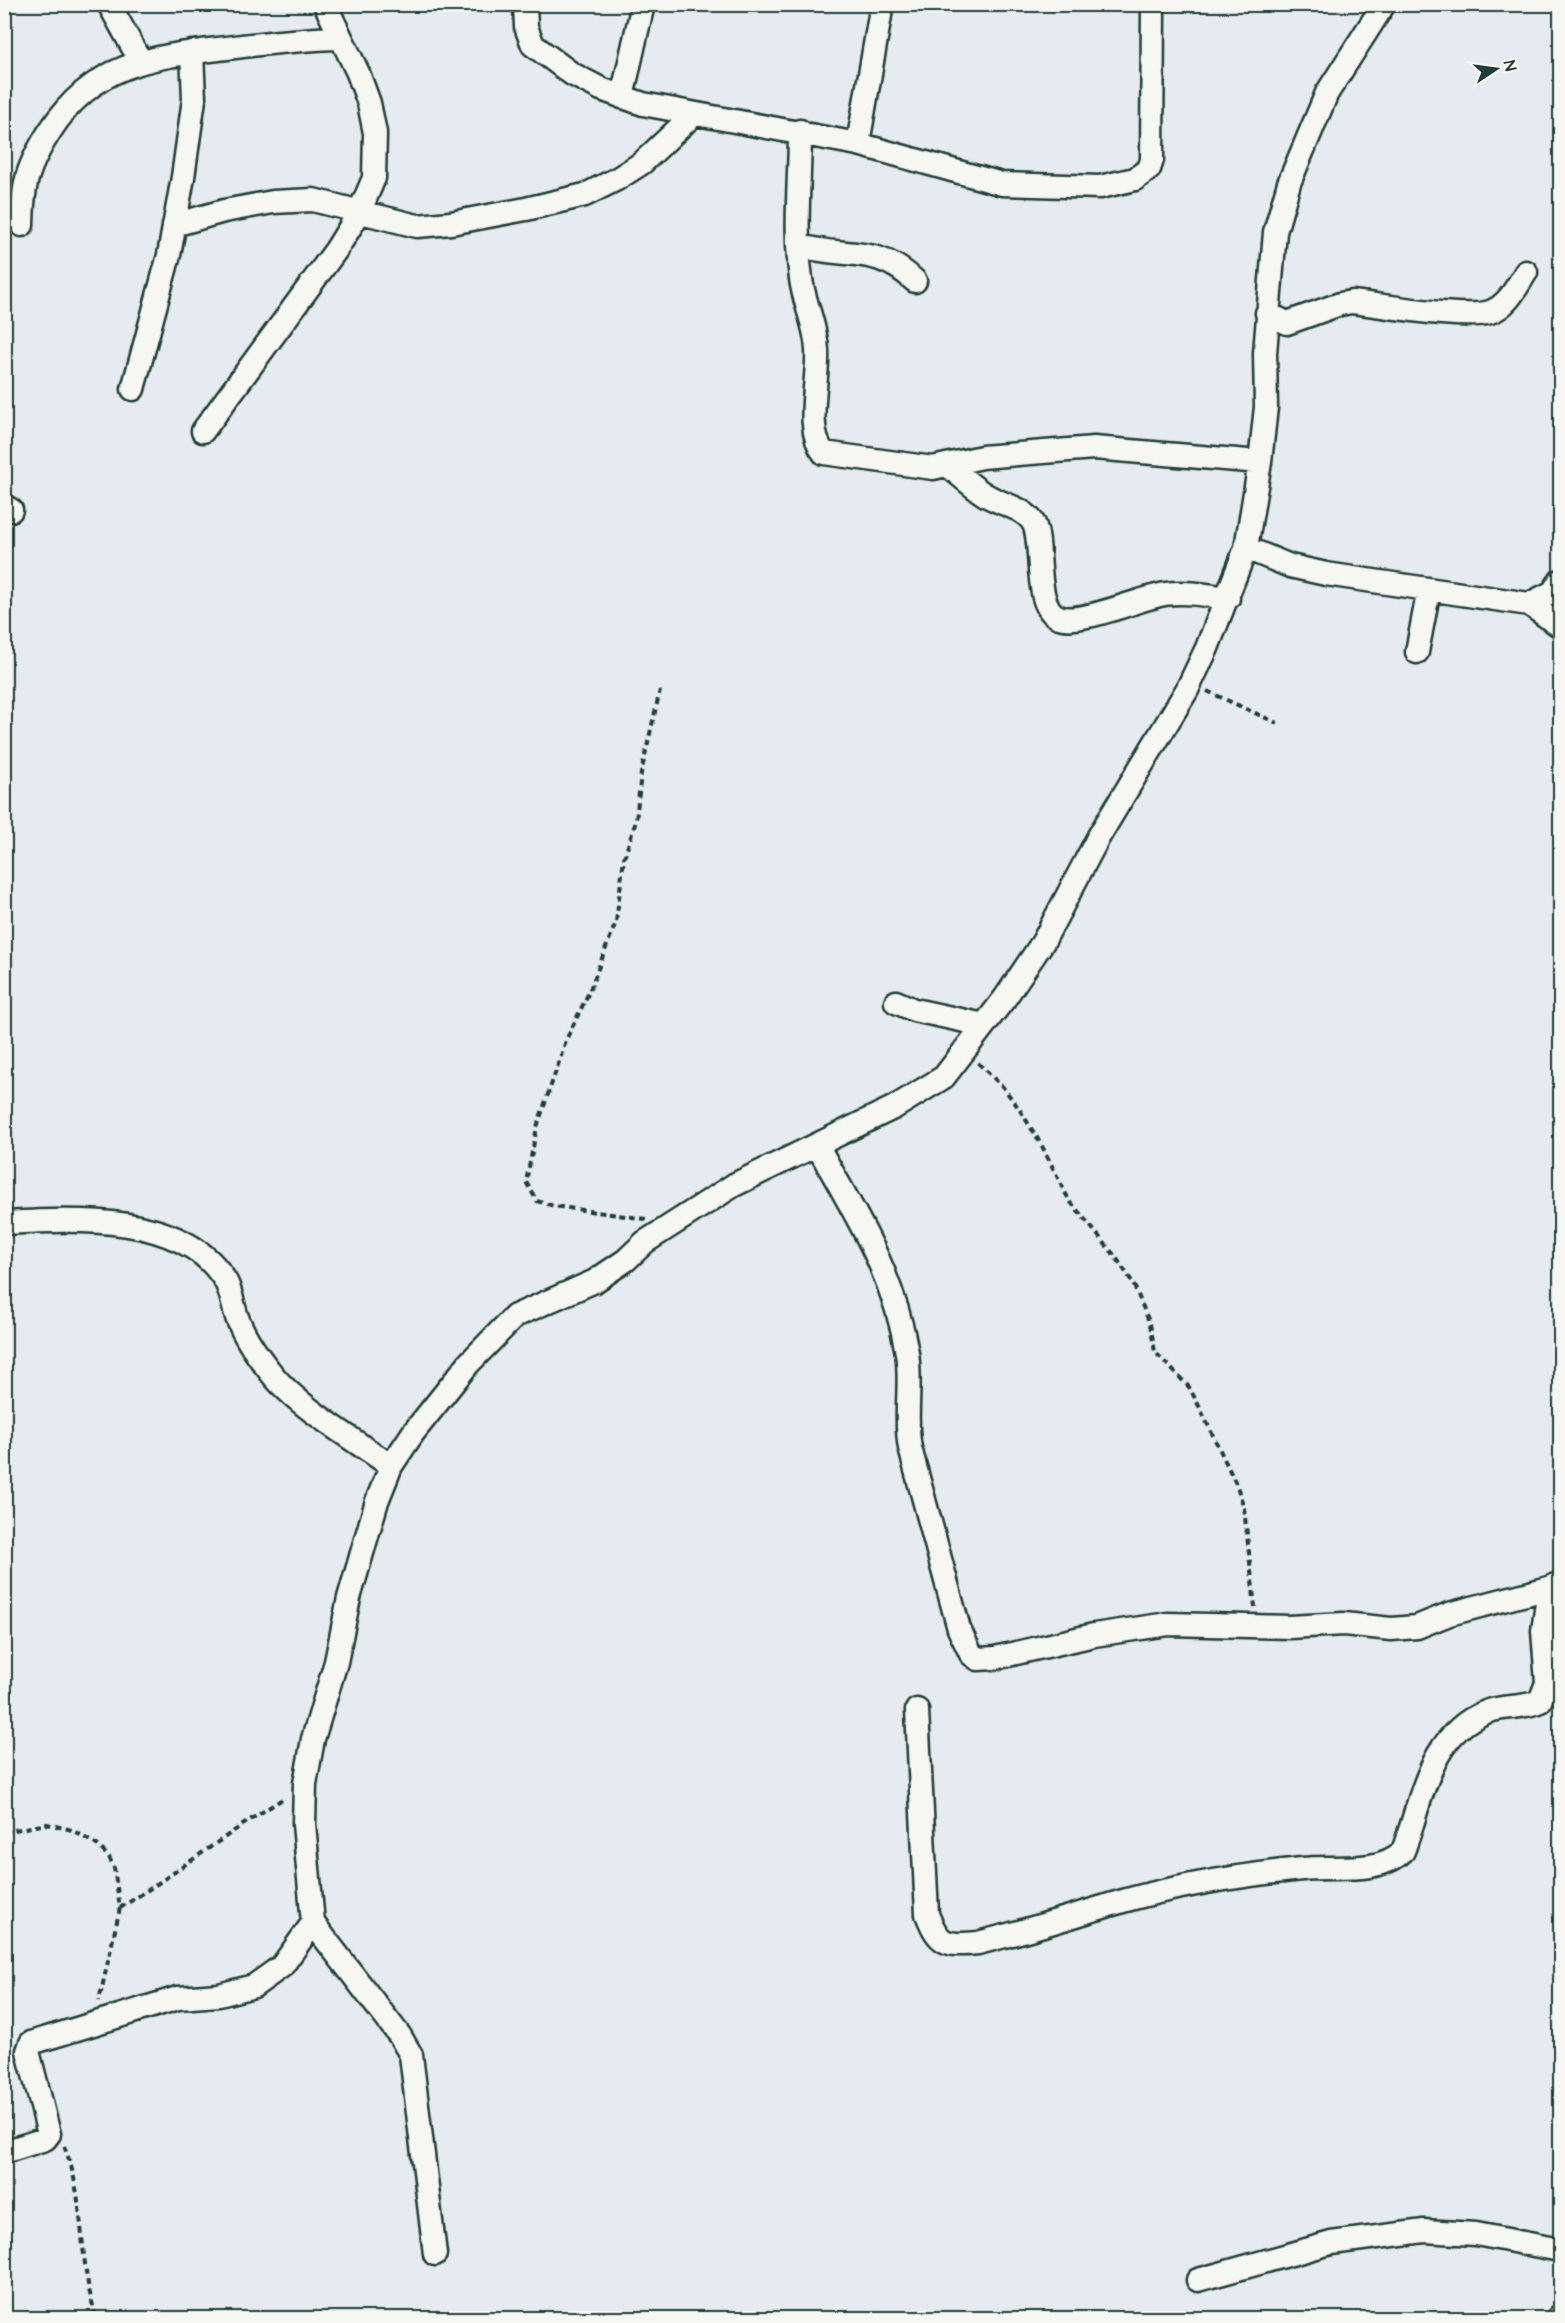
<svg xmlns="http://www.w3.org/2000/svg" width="1565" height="2323" font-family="'Architects Daughter',sans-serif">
  <rect width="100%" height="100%" fill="#e6eaf1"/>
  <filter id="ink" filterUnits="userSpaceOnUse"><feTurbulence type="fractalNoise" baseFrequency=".0167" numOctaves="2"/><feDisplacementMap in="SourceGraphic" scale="12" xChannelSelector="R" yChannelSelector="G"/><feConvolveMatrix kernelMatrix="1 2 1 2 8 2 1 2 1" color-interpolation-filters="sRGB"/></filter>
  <g filter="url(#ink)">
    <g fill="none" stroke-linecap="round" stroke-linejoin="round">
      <defs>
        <path id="street" d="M109 4 141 62
          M525 4 526 27 533 45 572 74 601 89 643 104 858 144 1002 184 1100 187 1135 179 1149 169 1152 160 1153 4
          M622 97 643 4
          M800 131C800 180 794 230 801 279 804 303 816 325 817 350 819 381 804 429 824 453L933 468 982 457 1094 448 1260 462
          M858 144 882 4
          M22 225C23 183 27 167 50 131 94 62 152 57 227 48 265 43 303 39 341 38
          M174 225 224 211 273 202 313 200 417 226 451 223 526 209 585 195 617 179 642 163 694 114
          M798 245C845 260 875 243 915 281
          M1267 313 1287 323 1340 304 1352 302C1381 305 1466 320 1490 312 1508 306 1517 286 1526 272
          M133 389 169 255 183 177 194 99 192 52
          M203 431 336 250 359 213 374 178 375 133 369 103 358 73 325 4
          M948 466C960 475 971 486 984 494 999 504 1025 507 1034 524 1044 547 1033 608 1059 617 1080 625 1140 598 1165 594 1186 591 1207 595 1228 598
          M4 506 11 510
          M1246 548 1290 566 1326 574 1529 604 1553 592 1560 581
          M1529 604 1560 626
          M1417 652 1429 589
          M896 1002 914 1010 984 1025
          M817 1145C855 1214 894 1273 907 1353 912 1385 904 1417 910 1448L959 1629 971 1654 978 1659 995 1658 1094 1635 1168 1624 1289 1627 1344 1624 1391 1629 1417 1627 1449 1614 1549 1588
          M4 1223C74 1219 186 1212 226 1282 232 1293 233 1308 238 1320 246 1340 259 1358 272 1374 298 1407 356 1441 391 1466
          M917 1710 927 1914C939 1945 946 1946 978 1943 1027 1931 1075 1915 1123 1901 1181 1885 1243 1875 1302 1869 1333 1865 1379 1875 1403 1851 1422 1801 1429 1734 1486 1712 1503 1705 1523 1709 1540 1701L1547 1683 1543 1631 1549 1588 1560 1583
          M313 1923 400 2036 411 2055 435 2254
          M4 2152 45 2139 49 2134 28 2051 31 2043 178 1998 219 1995 254 1986 282 1966 313 1923 304 1824 305 1784 313 1739 336 1662 349 1598 377 1501 391 1466 413 1433 469 1363 515 1316 595 1281 626 1260 645 1242 734 1185 895 1107 944 1077 1005 998 1043 942 1099 836 1187 690 1207 648 1246 548 1260 462 1266 407 1265 353 1275 232 1289 183 1327 93 1384 4
          M1198 2280 1331 2243 1424 2231 1476 2234 1560 2250
          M1558 2318 1560 2316"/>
      </defs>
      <use href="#street" stroke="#1f3d34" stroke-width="27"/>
      <path stroke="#1f3d34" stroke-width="4" stroke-dasharray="6 4.5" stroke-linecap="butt" d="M1207 691 1277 723
        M978 1063 1002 1086 1018 1107 1041 1144 1069 1200 1115 1256 1133 1283 1150 1324 1155 1352 1189 1387 1199 1406 1237 1486 1244 1508 1255 1607
        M646 1219 554 1206 537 1201 526 1182 537 1127 567 1038 589 992 616 922 624 858 636 821 641 773 660 690
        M4 1832 47 1824 72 1830 97 1845 109 1857 114 1868 120 1908 99 2001
        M120 1908C176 1873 228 1833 284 1798
        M64 2146C87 2201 77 2263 97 2318"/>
      <use href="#street" stroke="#f6f6f2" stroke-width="22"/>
    </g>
  </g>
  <rect width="1565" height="2323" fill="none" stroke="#f6f6f2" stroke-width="24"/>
  <rect x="12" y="12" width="1541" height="2299" fill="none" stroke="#1f3d34" stroke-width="2" filter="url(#ink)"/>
  <g transform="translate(1496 69) rotate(77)" stroke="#f6f6f2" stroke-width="4.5" paint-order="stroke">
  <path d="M0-4.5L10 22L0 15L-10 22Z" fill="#1f3d34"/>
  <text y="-9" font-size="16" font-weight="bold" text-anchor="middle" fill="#1f3d34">N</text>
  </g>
</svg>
